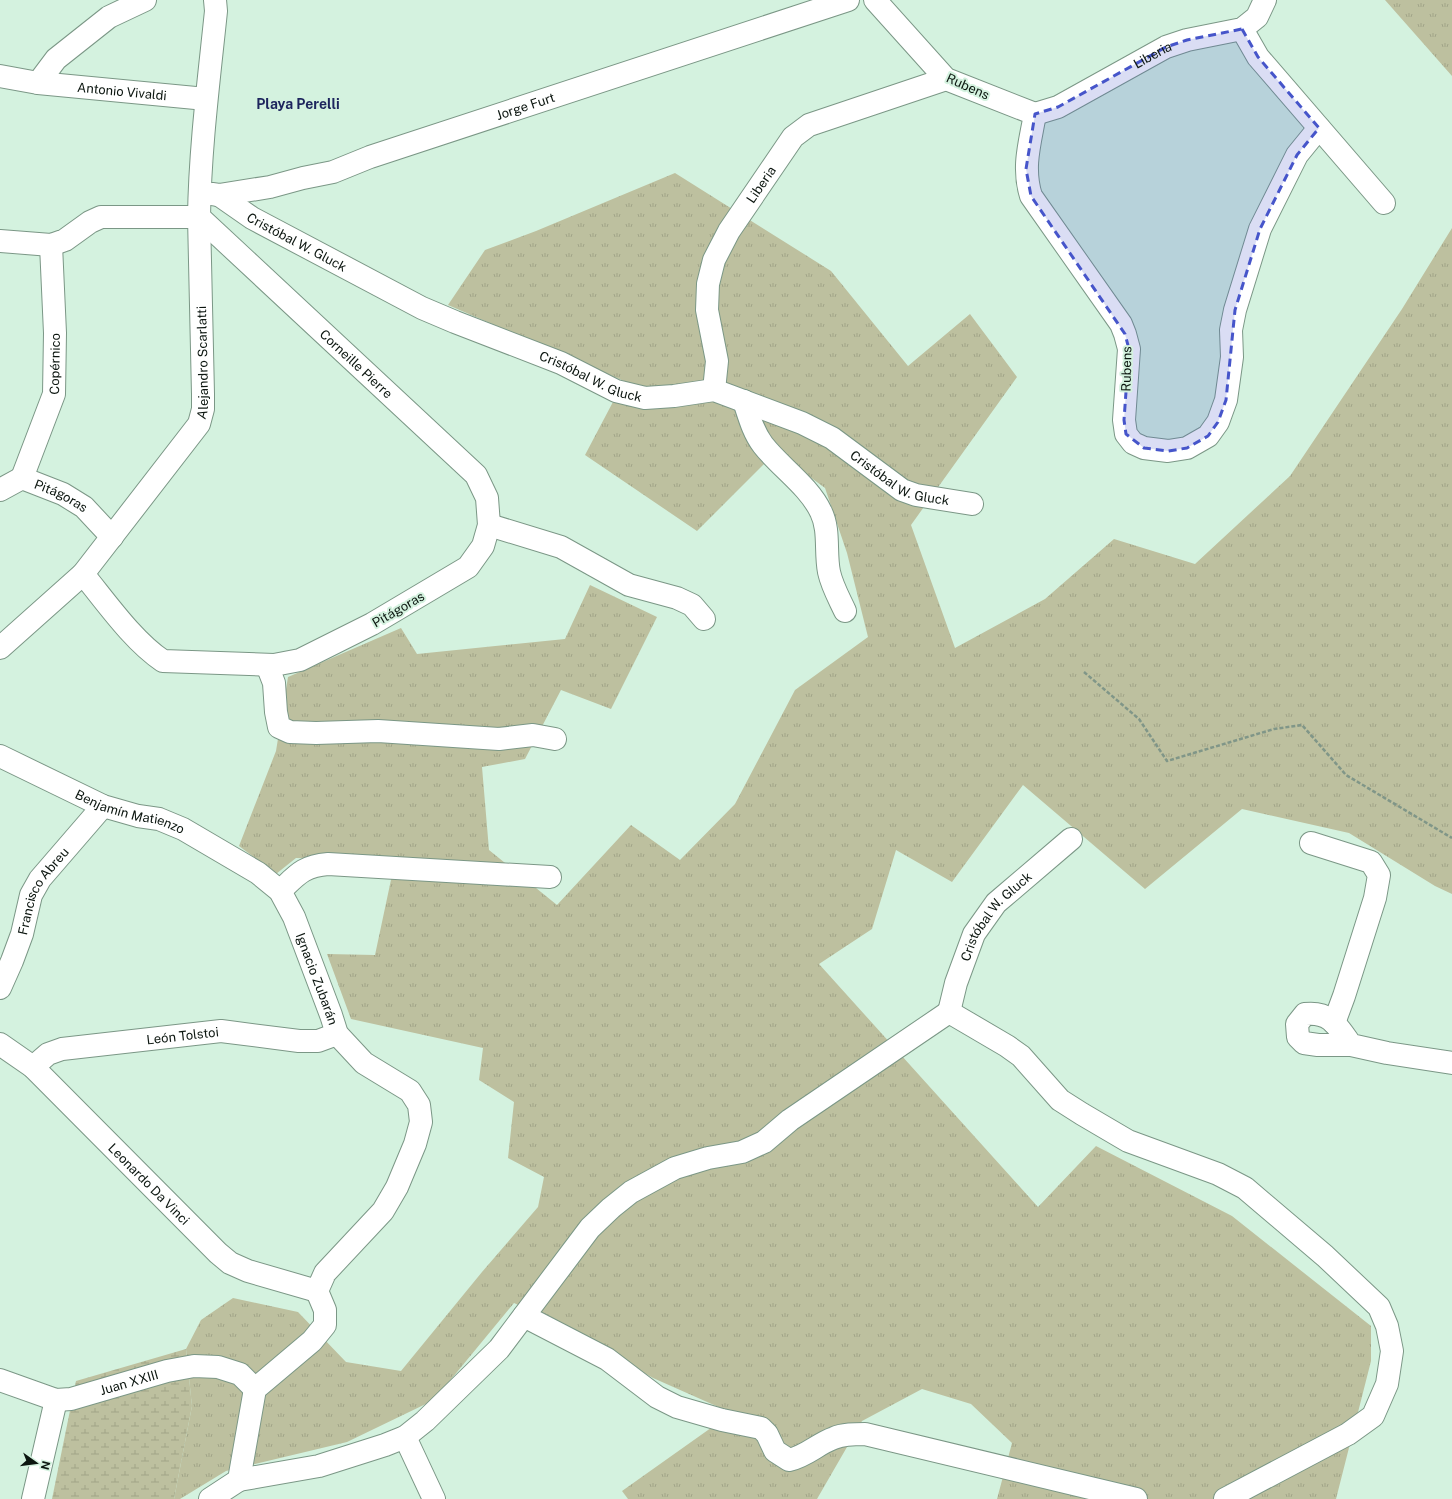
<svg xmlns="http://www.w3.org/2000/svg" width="1452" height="1499" font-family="'Public Sans',sans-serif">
  <defs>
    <pattern id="grass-tufts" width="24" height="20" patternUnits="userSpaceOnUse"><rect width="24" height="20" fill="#bdc09f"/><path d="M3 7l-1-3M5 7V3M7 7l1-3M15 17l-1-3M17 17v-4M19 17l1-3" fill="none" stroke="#a1a488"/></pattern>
    <pattern id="wetland-marsh" width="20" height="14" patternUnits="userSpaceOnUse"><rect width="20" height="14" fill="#bdc09f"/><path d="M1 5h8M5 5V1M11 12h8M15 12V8" fill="none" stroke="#a1a488"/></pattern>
  </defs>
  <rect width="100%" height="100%" fill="#d4f2df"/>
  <path fill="url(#grass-tufts)" d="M1385 0H1452V76Z
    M675 173 831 271 908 366 970 314 1017 377 911 525 955 648 1045 599 1114 539 1195 564 1290 476 1402 309 1452 228V894L1435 886 1349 833 1242 809 1145 889 1023 785 952 882 896 850 872 929 819 964 1038 1207 1096 1146 1232 1216 1371 1326V1361L1336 1499H997L1012 1443 971 1404 922 1389 862 1421 817 1499H628L622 1491 732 1413 653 1378 555 1322 514 1303 434 1400 347 1442 226 1471 180 1499H174L192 1406 186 1349 201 1320 233 1298 298 1312 346 1362 401 1371 482 1272 538 1207 544 1177 508 1158 514 1102 479 1080 483 1048 351 1019 327 954 375 955 395 861 296 858 276 874 239 846 276 751 288 677 401 628 417 654 565 639 590 585 657 617 611 709 561 690 525 759 482 767 489 850 557 905 631 825 680 860 735 804 795 690 868 637 847 553 825 488 776 452 697 531 585 455 624 381 448 305 485 250 536 231Z"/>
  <path fill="url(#wetland-marsh)" d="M186 1349 192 1406 174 1499H52L76 1381Z"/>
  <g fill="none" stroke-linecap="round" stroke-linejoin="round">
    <defs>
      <g id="minor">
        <path d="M875 0 946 79 1035 114C1030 143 1022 167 1031 196L1121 324 1125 334 1129 349 1124 420 1126 434 1133 443 1144 448 1168 451 1187 448 1208 436 1218 422 1226 400 1232 357 1231 330 1235 310 1260 229 1297 155 1319 128"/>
        <path d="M1242 29 1258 57 1384 203"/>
        <path id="s1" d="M0 76 38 83 206 99"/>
        <path d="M38 83 56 59 109 17 145 0"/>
        <path id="s2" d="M1035 114 1058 107 1166 47 1187 40 1242 29 1257 17 1265 0"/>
        <path id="s3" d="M212 194 219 195 270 187 303 178 333 172 370 157 848 0"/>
        <path id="s4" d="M219 195 252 218 422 308 455 322 561 363 616 391 645 398 674 396 714 390 802 423 832 438 902 490 916 495 972 504"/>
        <path id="s5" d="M0 241 51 245 65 240 90 222 101 217H199L476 475 487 498 489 525 483 546 468 567 372 624 300 660 274 665 163 661C133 641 106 602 83 574"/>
        <path id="s6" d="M714 390 717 361 707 310 708 284 714 260 729 231 793 137 809 125 946 79"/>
        <path d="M744 401C749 416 753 432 763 445 780 467 809 486 821 512 830 530 825 552 829 572 832 586 839 598 845 611"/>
        <path id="s7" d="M22 478 54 394 55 333 51 245"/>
        <path id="s8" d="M0 490 22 478 63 494 84 507 112 537"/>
        <path d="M489 525 561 547 629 585 677 598 692 605 704 619"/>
        <path id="s9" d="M0 648 83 574 199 424 203 409V394L199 217C200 148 209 79 216 11L215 0"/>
        <path d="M267 665 274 683 276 712 279 727 290 732 316 733 378 731 499 739 533 735 555 739"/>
        <path id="s10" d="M0 756 103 806 138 816 159 819 183 829 258 873 280 891 294 917 331 1015 337 1034 364 1063 410 1091 419 1105 421 1122 415 1144 397 1187 383 1211 325 1273 317 1291"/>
        <path d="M1311 843 1371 862 1379 875 1375 898 1344 996 1334 1023"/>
        <path d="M280 891C297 875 303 866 328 864L550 877"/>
        <path id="s11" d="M0 988 12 961 22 934 31 895 40 879 103 806"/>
        <path d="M949 1012 1007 1046 1021 1056 1060 1100 1082 1114 1128 1141 1218 1174 1245 1188 1325 1256 1379 1307 1387 1326 1392 1351 1387 1384 1373 1416 1348 1434 1225 1499"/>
        <path id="s12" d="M949 1012 956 983 974 934 996 903 1071 839"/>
        <path id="s13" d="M0 1044 33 1067 218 1253 230 1263 248 1271 317 1291"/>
        <path d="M1351 1045C1338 1027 1331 1011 1305 1014L1297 1024 1298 1037 1304 1043 1318 1045H1351L1387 1053 1452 1063"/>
        <path id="s14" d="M33 1067 48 1054 62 1049 221 1031 299 1041H318L337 1034"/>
        <path d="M524 1316 607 1359 657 1397 677 1407 722 1420 761 1428 767 1434 775 1451 789 1460C807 1456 817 1444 834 1438 843 1434 855 1434 865 1434L1136 1499"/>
        <path id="s15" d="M0 1380 56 1400 71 1399 167 1371 194 1366 218 1367 240 1374 255 1389"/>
        <path d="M405 1437 434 1499"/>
        <path d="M239 1480 319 1466 385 1445 405 1437 425 1421 499 1349 590 1228 611 1208 631 1192 675 1168 708 1158 742 1152 764 1142 790 1120 949 1012"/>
        <path d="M33 1499 56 1400"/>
        <path d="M210 1499 239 1480 255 1389 312 1341 325 1325V1310L317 1291"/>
      </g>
    </defs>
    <use href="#minor" stroke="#7b9786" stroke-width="24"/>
    <path stroke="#809688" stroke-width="2.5" stroke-dasharray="4 2" stroke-linecap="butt" d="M1084 672 1139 719 1167 761 1274 729 1302 725 1346 775 1452 838"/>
    <use href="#minor" stroke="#fff" stroke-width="22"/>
  </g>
  <path fill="#4655ca" fill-opacity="0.2" stroke="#4655ca" stroke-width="3" stroke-dasharray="8 5" stroke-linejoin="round" d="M1242 29 1258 57 1319 128 1297 155 1260 229 1235 310 1226 400 1218 422 1208 436 1187 448 1168 451 1144 448 1126 434 1124 420 1129 349 1125 334 1031 196 1026 169 1035 114 1058 107 1166 47 1187 40Z"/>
  <g text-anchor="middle" stroke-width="4" stroke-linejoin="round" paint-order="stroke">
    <g font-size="13" fill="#0c1610" stroke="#d4f2df">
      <text dy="5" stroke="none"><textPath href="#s2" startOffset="132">Liberia</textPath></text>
      <text transform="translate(968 86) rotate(24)" y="5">Rubens</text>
      <text dy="5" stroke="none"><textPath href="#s1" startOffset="123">Antonio Vivaldi</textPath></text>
      <text dy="5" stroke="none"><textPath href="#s3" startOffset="327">Jorge Furt</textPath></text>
      <text dy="5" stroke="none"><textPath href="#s6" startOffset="221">Liberia</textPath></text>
      <text dy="5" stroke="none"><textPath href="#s4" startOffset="91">Cristóbal W. Gluck</textPath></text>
      <text dy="5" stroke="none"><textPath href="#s9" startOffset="363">Alejandro Scarlatti</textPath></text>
      <text dy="5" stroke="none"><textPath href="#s7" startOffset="120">Copérnico</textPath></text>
      <text dy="5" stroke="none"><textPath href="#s5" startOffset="422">Corneille Pierre</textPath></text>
      <text transform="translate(1126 369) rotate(-89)" y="5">Rubens</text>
      <text dy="5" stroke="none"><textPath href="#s4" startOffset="415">Cristóbal W. Gluck</textPath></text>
      <text dy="5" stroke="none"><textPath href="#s4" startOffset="751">Cristóbal W. Gluck</textPath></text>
      <text dy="5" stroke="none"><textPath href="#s8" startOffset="68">Pitágoras</textPath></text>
      <text transform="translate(398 609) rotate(-30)" y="5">Pitágoras</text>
      <text dy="5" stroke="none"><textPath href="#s10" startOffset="142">Benjamín Matienzo</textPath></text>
      <text dy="5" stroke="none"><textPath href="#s11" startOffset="107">Francisco Abreu</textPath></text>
      <text dy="5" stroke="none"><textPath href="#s12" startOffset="109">Cristóbal W. Gluck</textPath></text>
      <text dy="5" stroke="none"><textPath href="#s10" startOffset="409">Ignacio Zubarán</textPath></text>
      <text dy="5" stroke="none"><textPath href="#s14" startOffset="156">León Tolstoi</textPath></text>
      <text dy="5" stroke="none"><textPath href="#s13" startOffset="205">Leonardo Da Vinci</textPath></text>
      <text dy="5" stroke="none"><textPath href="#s15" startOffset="135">Juan XXIII</textPath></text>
    </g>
    <g font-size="14" font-weight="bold" fill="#1d255d" stroke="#d4f2df">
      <text x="298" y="109">Playa Perelli</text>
    </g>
  </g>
  <g transform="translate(36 1463) rotate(104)" stroke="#d4f2df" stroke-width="3" paint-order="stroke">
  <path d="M0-3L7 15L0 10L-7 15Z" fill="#0c1610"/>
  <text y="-6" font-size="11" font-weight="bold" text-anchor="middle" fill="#0c1610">N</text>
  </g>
</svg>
